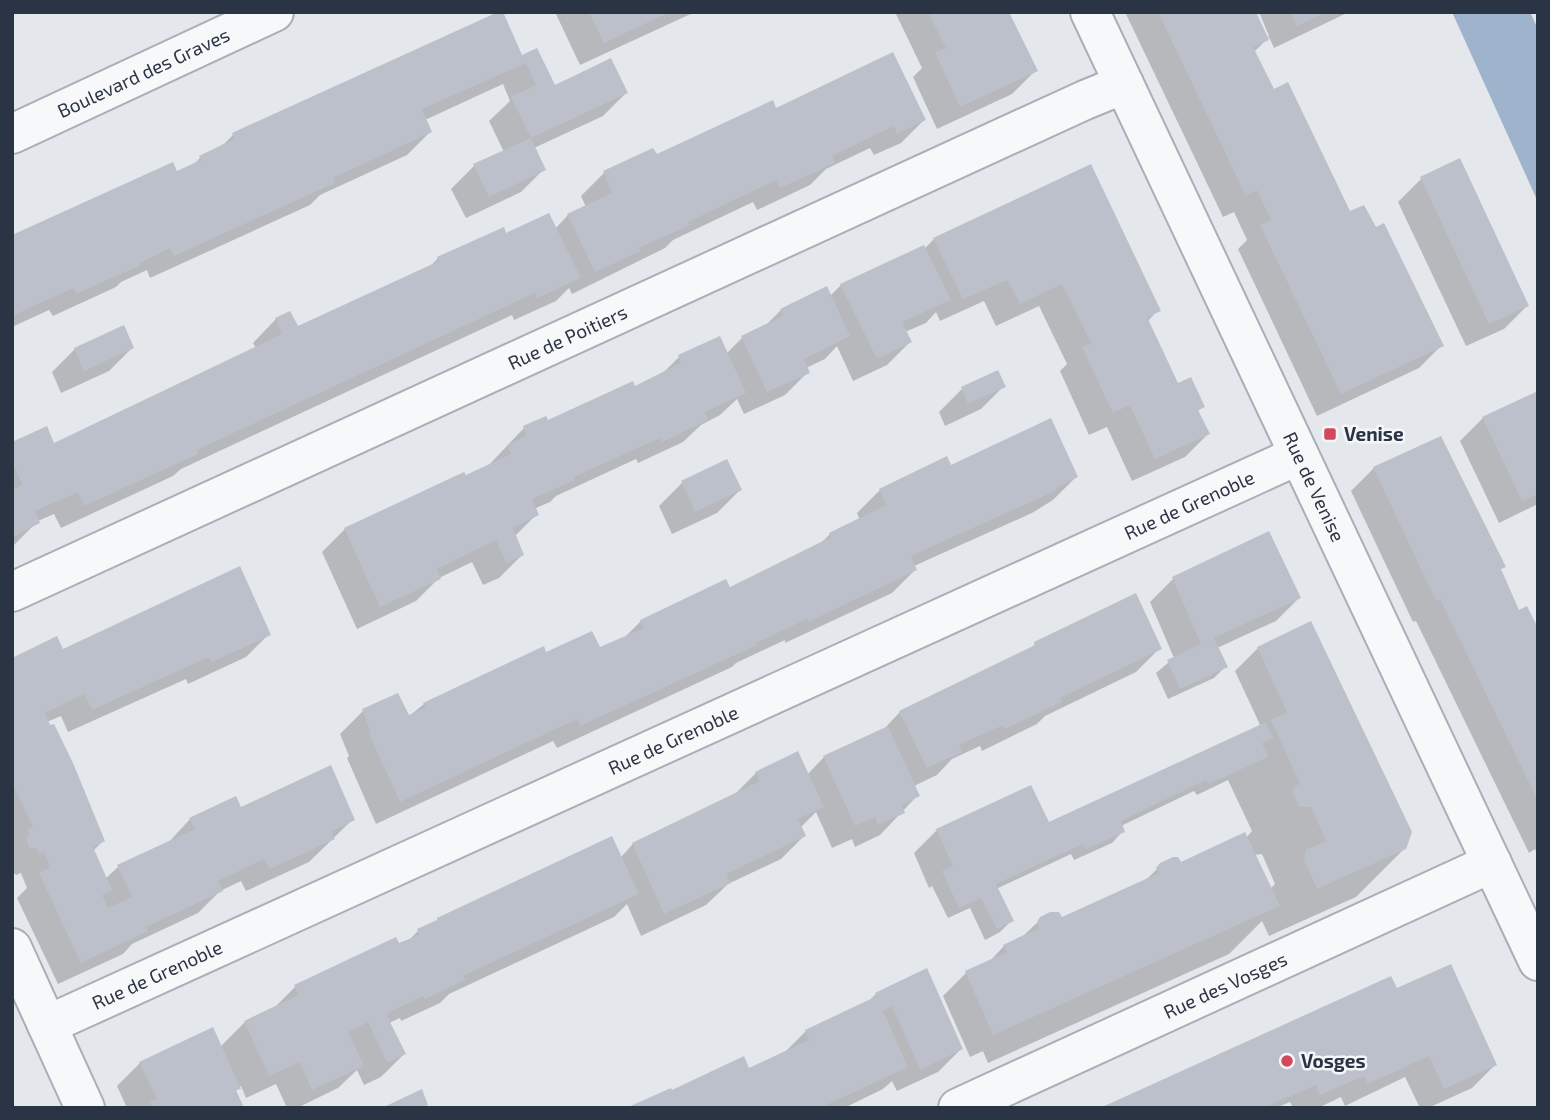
<svg xmlns="http://www.w3.org/2000/svg" width="1550" height="1120" font-family="'Exo 2',sans-serif">
  <rect width="100%" height="100%" fill="#e4e7ec"/>
  <path fill="#9fb4cc" d="M1452 12H1530L1538 29V202Z"/>
  <path fill="#0003" fill-rule="evenodd" d="M555 12H695L580 65Z
    M895 12H1008L1035 71 1012 94 937 129 913 77 922 68Z
    M1125 12H1254L1266 38 1269 36 1259 12H1349L1274 48 1269 37 1254 52 1273 91 1349 214 1442 345 1419 368 1317 416 1238 249 1247 240 1234 212 1223 217Z
    M521 57 555 87 626 93 603 116 534 148 544 169 521 192 466 218 451 189 474 166 504 152 489 121 510 101 503 84 425 120 430 132 407 155 320 195 310 205 150 278 147 270 121 282 116 287 53 316 49 310 12 327V237L191 167 200 158 220 148 233 135Z
    M775 110 924 120 901 143 874 155 870 148 826 169 810 185 757 210 753 202 673 240 665 248 572 294 569 288 556 301 514 320 512 315 181 469 173 476 61 528 54 514 38 521 12 547V444L53 445 256 348 253 343 276 319 298 329 428 269 438 258 505 235 555 229 568 215 586 207 581 196 604 173 653 150 656 156Z
    M1459 161 1527 306 1504 329 1466 346 1398 202 1421 179Z
    M934 239 1158 310 1148 321 1177 385 1203 406 1197 412 1208 434 1185 457 1132 481 1107 427 1089 435 1060 371 1067 364 1039 306 996 326 984 301 940 321 936 312 926 323 905 332 910 342 887 365 853 381 837 346 825 359 806 368 808 372 785 395 744 414 737 399 720 415 701 425 683 442 638 463 636 459 556 496 550 502 534 509 537 514 514 537 522 555 499 578 483 585 472 562 439 578 416 601 357 629 322 552 345 529 487 467 524 428 547 422 634 388 660 376 679 357 726 354 742 338 763 328 781 310 830 296 841 285 924 249Z
    M132 348 109 371 61 393 52 372 75 349Z
    M997 372 1004 386 981 409 945 426 939 412 962 389Z
    M1538 393V504L1499 523 1460 441 1483 418Z
    M726 461 740 490 717 513 672 534 659 506 682 483Z
    M951 467 1076 477 1053 500 1032 513 914 566 915 570 892 593 785 643V640L736 663 732 667 557 748 553 741 376 824 347 758 349 756 340 734 363 711 408 717 424 704 546 655 598 650 623 639 641 621 729 589 819 545 830 534 860 520 857 513 880 490Z
    M1374 468 1504 566 1499 571 1518 612 1538 632V856L1535 849 1529 853 1416 621 1413 622 1351 491Z
    M1173 579 1299 598 1276 621 1217 648 1226 666 1214 678 1168 699 1156 673 1174 658 1150 602Z
    M269 634 246 657 188 684 186 679 68 732 61 716 47 722 103 841 93 851 105 879 118 867 168 843 190 819 241 810 353 819 309 862 246 891 241 881 220 891 198 913 132 944 123 954 58 984 17 898 27 888 21 873 16 875 12 871V660L62 651Z
    M1035 644 1159 649 1136 672 1045 716 1037 724 982 751 980 746 952 759 937 775 914 786 918 795 880 835 855 847 852 839 832 848 816 812 800 828 804 836 781 859 728 884 706 905 641 936 627 904 614 917 449 994 440 1003 401 1021 400 1018 389 1023 404 1054 381 1077 364 1085 357 1070 338 1088 297 1108H287L276 1084 246 1098 241 1086 235 1092 242 1108H127L117 1086 140 1063 220 1047 245 1022 273 1009 295 987 407 942 418 931 620 858 633 844 733 796 756 773 807 775 824 757 882 731 900 712 1029 650Z
    M1258 648 1405 848 1356 897 1269 936 1262 921 1229 954 988 1063 983 1051 970 1057 943 996 966 973 989 962 1004 946 1021 938 1041 919H1061L1145 881 1161 865 1180 864 1246 838 1252 831 1228 780 1197 795 1194 791 1121 826 1123 831 1112 843 1074 860 1071 854 996 889 1012 920 1000 932 985 940 970 908 948 918 932 886 929 888 914 853 937 830 1041 826 1261 727 1235 671ZM1262 854 1275 884 1270 889 1253 855Z
    M1396 991 1495 1065 1472 1088 1428 1108H1420L1405 1077 1345 1106 1341 1097 1318 1108H1293L1290 1102 1276 1108H1105Z
    M876 994 961 1049 938 1072 897 1091 892 1081 883 1089 844 1108H632L748 1070 783 1054 806 1031 868 1002Z"/>
  <path fill="#bbc0ca" d="M498 12H503L522 55 537 48 555 85 611 58 628 93 531 138 511 97 536 85 526 63 422 109 432 132 333 178 335 183 174 256 170 248 140 263 141 265 76 294 73 288 12 316V235L173 162 177 171 201 160 199 156 234 139 232 133Z
    M589 12H670L604 43Z
    M928 12H1009L1038 71 960 107 935 52 946 48Z
    M1158 12H1256L1269 40 1253 47 1274 89 1288 82 1350 211 1364 205 1376 227 1384 223 1444 346 1341 394 1260 225 1271 220 1257 190 1246 196Z
    M1291 12H1327L1297 26Z
    M893 52 926 120 897 134 894 126 832 156 835 163 780 188 776 180 688 222 690 225 639 248 641 251 595 272 567 214 612 193 603 171 653 148 657 154 773 100 776 108Z
    M531 138 546 170 489 197 473 164Z
    M1460 158 1529 306 1489 324 1420 177Z
    M1091 164 1161 311 1147 317 1178 383 1191 377 1205 407 1198 410 1210 434 1155 459 1130 405 1113 413 1082 347 1091 343 1062 284 1020 304 1007 280 963 299 933 238Z
    M549 213 581 278 537 298 535 293 197 450 198 454 84 506 78 492 35 511 40 523 12 537V490L23 485 12 463V442L47 426 54 443 282 334 275 318 290 311 298 326 439 261 437 257 504 227 506 233Z
    M924 245 951 300 902 322 912 342 877 359 840 284Z
    M827 286 850 336 804 359 810 373 767 392 741 336 783 316 780 309Z
    M124 325 134 348 84 371 74 348Z
    M720 336 746 393 705 412 708 420 662 442 660 438 574 477 575 480 532 499 539 515 513 528 524 555 506 563 496 540 437 569 441 579 380 607 344 528 464 472 466 475 511 454 507 445 526 436 523 426 546 416 548 420 633 381 635 386 681 363 678 355Z
    M998 370 1006 387 968 404 961 387Z
    M1538 391V494L1522 501 1482 417Z
    M1051 418 1078 477 1056 488 1057 490 911 556 917 570 808 622 807 619 756 643 757 645 580 726 577 719 400 802 369 734 371 733 362 709 398 693 409 715 426 707 423 703 544 646 546 652 592 631 600 647 644 628 640 620 726 579 730 587 831 537 829 533 886 505 879 489 947 456 951 465Z
    M1441 436 1506 567 1501 569 1519 610 1527 606 1538 628V801L1440 599 1436 601 1373 467Z
    M727 459 742 490 695 512 681 481Z
    M1269 531 1301 598 1214 638 1228 667 1180 689 1167 660 1201 644 1172 577Z
    M240 566 271 635 212 662 209 657 92 710 84 694 45 713 50 725 54 724 73 763 105 841 93 847 112 890 102 895 108 908 132 897 117 865 195 829 189 818 236 796 241 807 331 765 355 820 331 832 335 839 270 869 264 859 218 881 223 891 146 927 148 931 81 963 39 873 50 868 44 852 39 853 36 848H29L26 838 29 834 28 829 33 827 12 783V658L57 636 63 649Z
    M1136 593 1162 649 1060 698 1062 702 1005 729 1003 725 959 745 962 752 927 768 899 711 1035 645 1034 642Z
    M1311 621 1412 832 1406 849 1317 889 1304 860 1306 850 1326 841 1311 807H1299L1293 793 1295 786 1300 784 1271 720 1287 712 1257 647Z
    M1266 722 1273 738 1262 743 1268 757 1209 784 1206 780 1121 821 1125 832 1086 849 1083 844 996 884 1014 921 997 929 981 898 959 908 942 871 953 866 936 829 1031 785 1049 822Z
    M888 726 920 796 902 805 905 813 878 825 875 817 855 826 823 756Z
    M798 751 824 807 798 819 806 836 726 874 731 883 664 914 632 843 760 781 755 772Z
    M1245 832 1280 906 993 1035 965 971 1007 952 1003 945 1039 928 1037 922 1040 917 1050 912H1059L1062 917 1159 873 1156 868 1160 863 1173 857H1178L1181 862Z
    M612 836 639 894 463 976 465 980 425 999 423 996 386 1014 406 1054 387 1063 368 1022 348 1032 364 1066 312 1090 300 1062 269 1076 244 1021 298 995 294 985 396 937 399 943 419 935 417 929 437 920V918Z
    M1451 964 1497 1065 1444 1089 1429 1056 1368 1084 1364 1076 1320 1095 1316 1085 1264 1108H1100L1391 976 1397 988Z
    M927 968 963 1049 920 1070 892 1006 883 1011 908 1067 820 1108H626L671 1088 672 1090 744 1056 749 1068 809 1040 805 1030 877 996 875 993Z
    M213 1027 241 1089 236 1090 244 1108H153L150 1101 157 1099 139 1062Z
    M422 1089 428 1105 422 1108H382Z"/>
  <g fill="none" stroke-linecap="round" stroke-linejoin="round">
    <defs>
      <g id="minor">
        <path id="s1" d="M1090 12 1538 961"/>
        <path id="s2" d="M12 134 274 12"/>
        <path id="s3" d="M12 592 1085 100 1124 84"/>
        <path d="M12 948 85 1108"/>
        <path id="s4" d="M47 1025 1299 455"/>
        <path id="s5" d="M958 1108 1492 863"/>
      </g>
    </defs>
    <use href="#minor" stroke="#a9aeb7" stroke-width="42"/>
    <use href="#minor" stroke="#f7f8fa" stroke-width="38"/>
  </g>
  <g fill="#d1495b" stroke="#f4f6f9" stroke-width="2.5">
    <rect x="1323" y="427" width="14" height="14" rx="3.5"/>
    <circle cx="1287" cy="1061" r="7"/>
  </g>
  <g text-anchor="middle" stroke-width="5" stroke-linejoin="round" paint-order="stroke">
    <g font-size="19" fill="#2b3445" stroke="#f4f6f9">
      <text dy="7" stroke="none"><textPath href="#s2" startOffset="145">Boulevard des Graves</textPath></text>
      <text dy="7" stroke="none"><textPath href="#s3" startOffset="611">Rue de Poitiers</textPath></text>
      <text dy="7" stroke="none"><textPath href="#s1" startOffset="525">Rue de Venise</textPath></text>
      <text dy="7" stroke="none"><textPath href="#s4" startOffset="1255">Rue de Grenoble</textPath></text>
      <text dy="7" stroke="none"><textPath href="#s4" startOffset="688">Rue de Grenoble</textPath></text>
      <text dy="7" stroke="none"><textPath href="#s4" startOffset="121">Rue de Grenoble</textPath></text>
      <text dy="7" stroke="none"><textPath href="#s5" startOffset="294">Rue des Vosges</textPath></text>
    </g>
    <g font-size="19" font-weight="bold" fill="#2b3445" stroke="#f4f6f9" text-anchor="start">
      <text x="1344" y="441">Venise</text>
      <text x="1301" y="1068">Vosges</text>
    </g>
  </g>
  <rect width="1550" height="1120" fill="none" stroke="#2b3445" stroke-width="28"/>
</svg>
